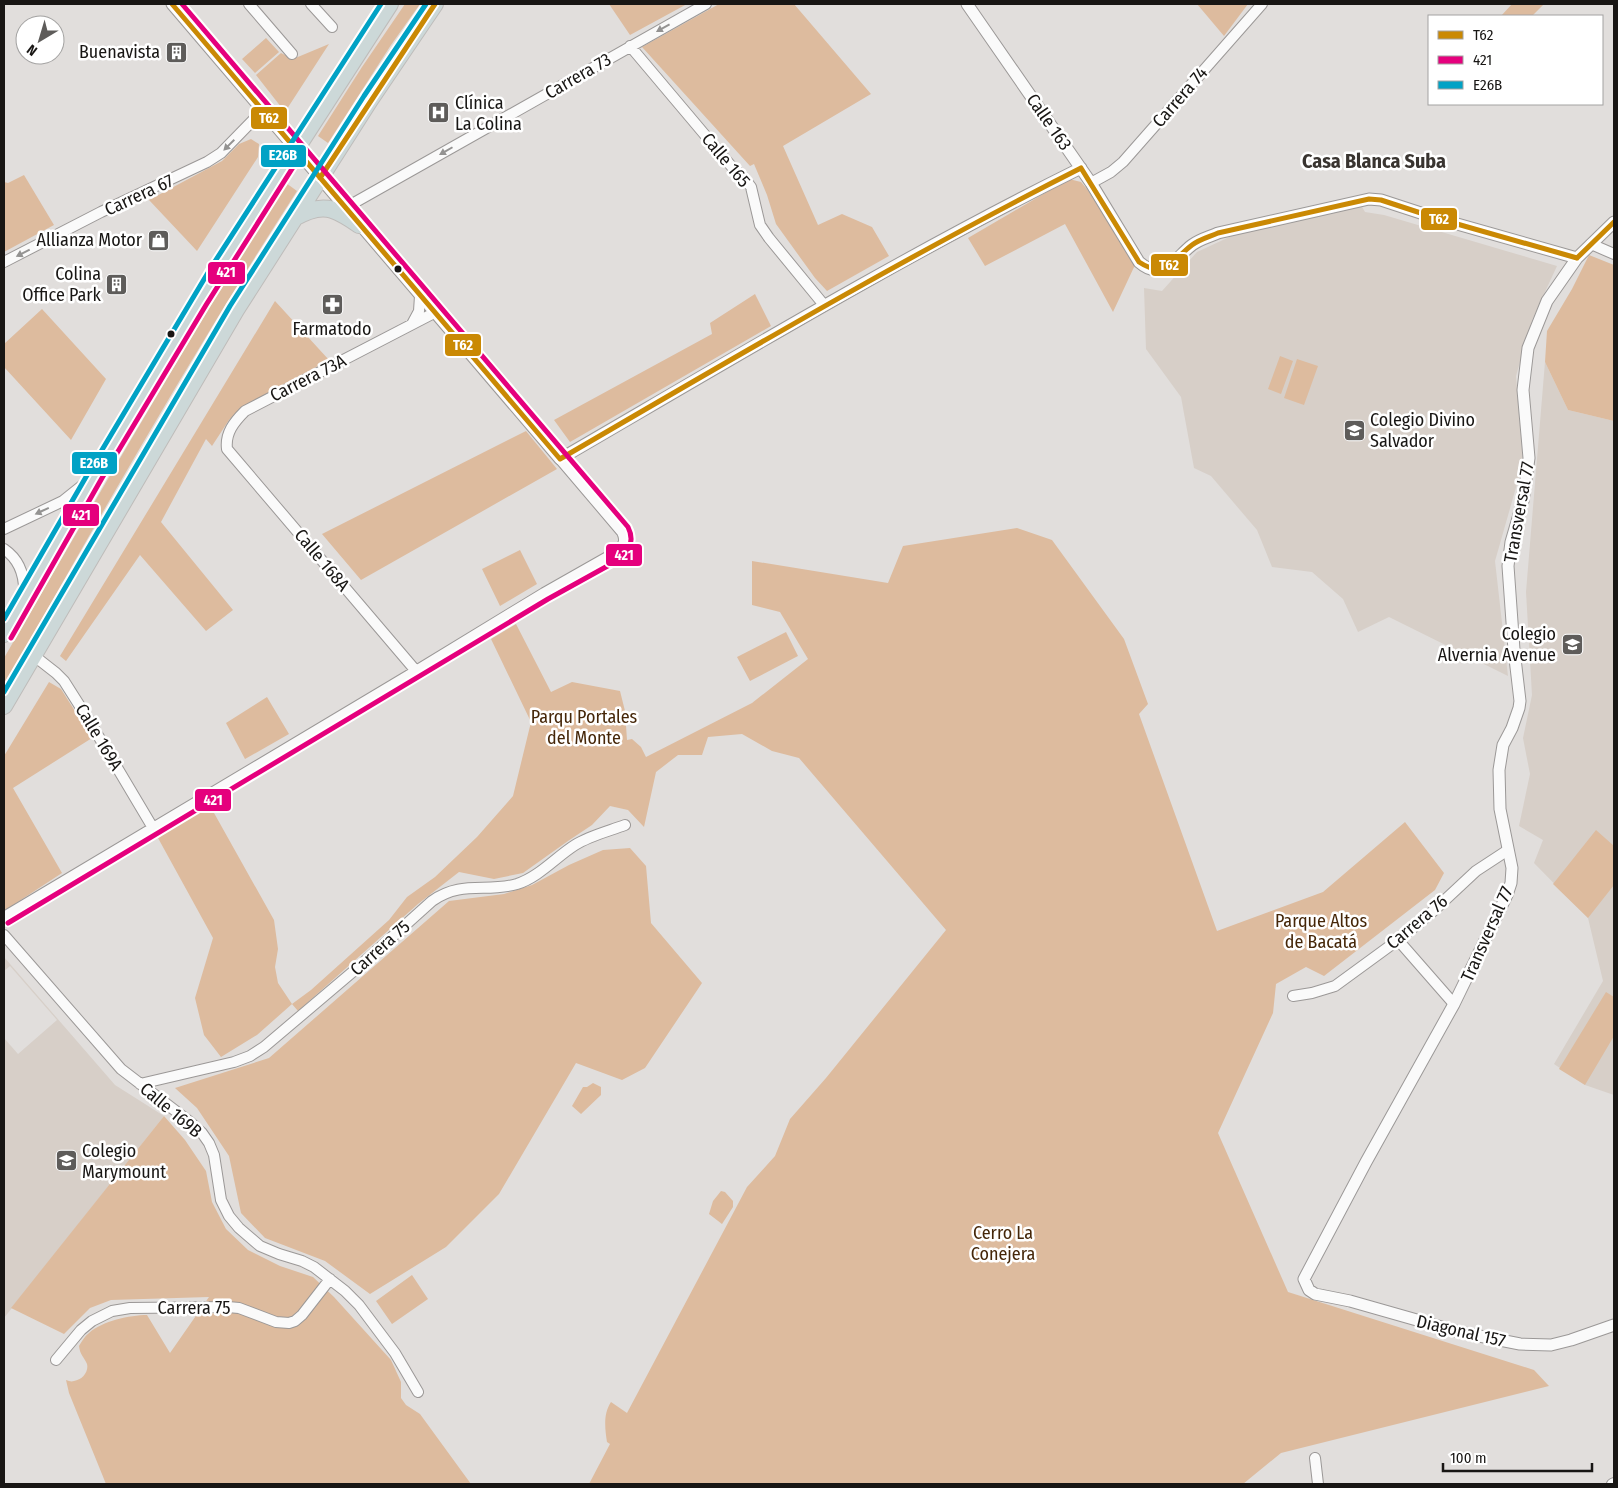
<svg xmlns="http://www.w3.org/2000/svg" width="1618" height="1488" font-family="'Fira Sans Condensed',sans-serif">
  <rect width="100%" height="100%" fill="#e1dedc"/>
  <path fill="#d7cfc8" d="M1361 205 1365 212 1384 215 1557 266 1532 320 1516 376 1523 463 1495 561 1508 676 1389 617 1358 632 1343 599 1312 572 1272 567 1257 530 1211 476 1194 468 1181 397 1146 349 1144 288 1162 291 1197 252 1238 233Z
    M1545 362 1568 410 1614 421V1095L1585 1085 1554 1064 1603 981 1588 918 1534 863 1543 840 1519 826 1530 774 1523 738 1532 695 1526 592Z
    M4 957 115 1085 164 1116 4 1318V1038L18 1054 57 1020 10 966 4 971Z"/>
  <path fill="#ddbb9e" d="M405 4H420L391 45 328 143 318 136 362 67Z
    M609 4H687L630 35Z
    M719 4H794L871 94 783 146 818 225 842 214 872 227 889 256 827 291 815 278 776 224 767 195 754 164 750 166 642 47Z
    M1197 4H1248L1224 36Z
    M1512 4H1544L1532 16H1501Z
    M266 38 279 52 255 73 242 59Z
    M329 44 285 112 256 75 281 53 293 59Z
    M251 139 259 144 258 157 197 251 149 200 222 161 239 144Z
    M24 175 54 225 4 252V182L8 183Z
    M1069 179 1081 182 1087 189 1135 265 1113 312 1065 224 985 266 968 238Z
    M286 183 297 191C193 352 98 519 4 686V658C96 499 188 340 286 183Z
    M1589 255 1614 265V421L1568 410 1545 362 1547 331 1572 289Z
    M755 294 771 326 570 442 554 420 712 334 710 323Z
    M275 301 329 360 242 407 229 420 212 446 206 439 161 522 233 610 206 631 140 555 66 661 60 656Z
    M42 309 106 379 71 440 4 367V344Z
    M1280 356 1293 361 1281 394 1268 389Z
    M1297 359 1318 366 1304 405 1284 398Z
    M526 431 557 469 361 580 322 534Z
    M1017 528 1052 540 1124 639 1148 704 1139 714 1217 931 1323 892 1405 822 1444 873 1435 890 1324 976 1306 967 1276 984 1273 1013 1218 1133 1288 1292 1534 1370 1549 1386 1281 1453 1243 1484H589L610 1444 607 1442C605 1429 603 1414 611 1402L627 1413 747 1187 775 1156 790 1119 826 1078 946 930 799 758 772 751 742 734 708 737 702 755H678L656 772 644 827 628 810 610 806 592 825 568 841 523 873 494 879 459 872 418 904 298 1011 292 1004 257 1035 221 1057 204 1035 195 998 213 938 158 838 209 804 274 920 278 949 275 967 278 983 292 1004 311 990 389 920 407 897 435 877 477 837 513 796 531 722 491 639 516 624 551 692 572 682 620 691 625 711 627 740 632 739 641 747 646 757 752 703 808 659 780 612 752 605V561L888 583 903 546Z
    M520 550 537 584 500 606 482 569Z
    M786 632 798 656 750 681 737 657Z
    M49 682 61 689 92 738 13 788 62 873 4 911V756Z
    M267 697 289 734 245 759 226 723Z
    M1596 830 1614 846V885L1588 918 1553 884Z
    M630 848 646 866 651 923 702 983 645 1068 622 1080 576 1063 499 1194 446 1247 370 1294 325 1261 265 1238 241 1213 229 1156 197 1108 175 1088 269 1058 449 901 504 894 532 885 569 865 603 850Z
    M1606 992 1614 997V1036L1585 1085 1559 1069Z
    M593 1083 601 1087V1095L581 1114 572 1106 583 1087H587Z
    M164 1116 185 1140 206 1171 212 1202 226 1229 248 1250 280 1266 313 1277 334 1297 391 1360 401 1382V1398L406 1405 420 1414 471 1484H106L69 1393 66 1380C69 1381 71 1382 74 1381 82 1380 89 1372 87 1364 84 1357 80 1355 79 1346 82 1341 85 1336 89 1333 102 1321 130 1315 147 1315L170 1353 209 1297 111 1300 90 1308 64 1334 11 1308Z
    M721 1191 725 1192 733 1201V1207L722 1224 709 1214 713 1201Z
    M412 1275 428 1299 392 1324 376 1301Z"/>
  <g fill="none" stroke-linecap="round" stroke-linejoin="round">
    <defs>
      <path id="minor" d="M249 4 292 54
        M311 4 332 27
        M630 46 732 167 745 179 751 187 760 225 769 238 824 305
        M1091 183 1111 172 1123 162 1262 4
        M345 208 706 4
        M1591 244 1614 254
        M4 262 101 212 207 162 221 153 263 110
        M412 324 419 311 420 296
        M4 529 63 501 88 481
        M4 549C20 560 25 577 24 595
        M33 655 56 673 64 681 90 722 153 828
        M416 671 227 449C225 433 234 422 245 411L434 313
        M4 917 416 671 544 593 618 551C624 545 626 540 622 532L560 459
        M4 935 121 1069 190 1122 202 1133 209 1143 214 1155 221 1200 229 1216 239 1228 260 1246 279 1254 302 1261 314 1267 345 1291 359 1305 395 1353 418 1392
        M1398 940 1454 1004
        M1293 996 1312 993 1335 986 1398 940 1431 913 1476 871 1508 850
        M140 1084 234 1062 250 1056 264 1047 362 964 432 901C462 880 486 893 517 884 539 877 556 857 575 845 589 836 609 831 625 825
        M56 1360 81 1330 92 1321 112 1311 130 1308 228 1307 239 1308 276 1322 289 1323 295 1321 302 1315 330 1279
        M1315 1458 1318 1484
        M1612 1484 1614 1483"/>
      <path id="tertiary" d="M172 4 560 459C732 359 903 256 1081 168
        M967 4 1091 183 1139 262C1163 283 1175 258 1192 245 1200 239 1209 237 1218 233L1369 199 1381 200 1436 218 1577 258
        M1614 222 1577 258 1547 301 1528 348 1523 390 1529 458 1523 501 1511 542 1508 566 1514 650 1520 701 1519 708 1512 728 1503 745 1499 770 1500 809 1512 868 1511 883 1507 895 1454 1004 1366 1162 1304 1279 1309 1290 1315 1294 1350 1301 1459 1332 1520 1344 1551 1345 1571 1340 1614 1325"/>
      <path id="trunk" d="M294 218C322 202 334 207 359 225
        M4 634 96 474 218 270 390 4
        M4 706 236 310 370 100 435 4"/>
    </defs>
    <use href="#minor" stroke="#9b9897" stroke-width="12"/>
    <use href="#tertiary" stroke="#9b9897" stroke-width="13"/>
    <use href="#trunk" stroke="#bebcba" stroke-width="18"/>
    <use href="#minor" stroke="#fafafa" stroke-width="10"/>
    <use href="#tertiary" stroke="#fafafa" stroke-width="11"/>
    <use href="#trunk" stroke="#ccd8d8" stroke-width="16"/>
    <defs>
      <path id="bus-1" d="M172 4 560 459
        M1081 168 1139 262C1166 280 1173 259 1192 245 1200 239 1209 237 1218 233L1369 199 1381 200 1436 218 1577 258
        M320 178 435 4
        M1577 258 1614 222
        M560 459C732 359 903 258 1081 168"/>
      <path id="bus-2" d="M11 638 102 478 206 305 302 153
        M8 923 548 599 622 558C631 549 634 539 628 527L182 4"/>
      <path id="bus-3" d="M4 619 90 470 212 266 381 4
        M4 692 230 306 364 96 426 4"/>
    </defs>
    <use href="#bus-1" stroke="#fff" stroke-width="9"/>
    <use href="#bus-2" stroke="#fff" stroke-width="9"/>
    <use href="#bus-3" stroke="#fff" stroke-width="9"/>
    <use href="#bus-1" stroke="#ca8904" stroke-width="5"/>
    <use href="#bus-2" stroke="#e5007d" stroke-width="5"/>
    <use href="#bus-3" stroke="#01a2c5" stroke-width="5"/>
  </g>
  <defs><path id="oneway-solid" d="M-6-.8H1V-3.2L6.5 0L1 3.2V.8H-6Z" transform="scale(1.25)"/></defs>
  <g fill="#949392">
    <use href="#oneway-solid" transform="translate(663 28) rotate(151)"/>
    <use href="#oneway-solid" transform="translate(229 145) rotate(135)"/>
    <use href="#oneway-solid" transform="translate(446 151) rotate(150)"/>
    <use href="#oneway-solid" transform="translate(23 253) rotate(153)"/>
    <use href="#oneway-solid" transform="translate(42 511) rotate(155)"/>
  </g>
  <defs>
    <symbol id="building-square" viewBox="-11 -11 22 22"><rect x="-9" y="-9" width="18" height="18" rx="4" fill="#5e5c5a" stroke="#fff"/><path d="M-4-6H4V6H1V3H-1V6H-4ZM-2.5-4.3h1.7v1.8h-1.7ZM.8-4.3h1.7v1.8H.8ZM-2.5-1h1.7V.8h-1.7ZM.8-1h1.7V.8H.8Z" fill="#fff"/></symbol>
    <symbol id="hospital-square" viewBox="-11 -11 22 22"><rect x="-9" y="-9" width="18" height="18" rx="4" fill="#5e5c5a" stroke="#fff"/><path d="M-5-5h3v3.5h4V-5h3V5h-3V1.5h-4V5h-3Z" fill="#fff"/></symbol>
    <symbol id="shop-square" viewBox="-11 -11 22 22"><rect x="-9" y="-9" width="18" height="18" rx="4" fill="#5e5c5a" stroke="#fff"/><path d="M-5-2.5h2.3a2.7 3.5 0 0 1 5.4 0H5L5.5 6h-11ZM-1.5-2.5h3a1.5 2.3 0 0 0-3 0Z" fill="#fff"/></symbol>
    <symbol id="pharmacy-square" viewBox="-11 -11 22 22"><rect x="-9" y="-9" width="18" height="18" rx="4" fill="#5e5c5a" stroke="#fff"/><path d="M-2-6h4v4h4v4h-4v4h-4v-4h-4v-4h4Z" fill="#fff"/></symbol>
    <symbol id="school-square" viewBox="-11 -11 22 22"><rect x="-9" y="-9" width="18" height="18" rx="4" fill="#5e5c5a" stroke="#fff"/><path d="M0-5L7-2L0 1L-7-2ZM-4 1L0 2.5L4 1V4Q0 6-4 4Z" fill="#fff"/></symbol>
  </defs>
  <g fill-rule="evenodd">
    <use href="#building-square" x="164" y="40" width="25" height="25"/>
    <use href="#hospital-square" x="426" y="100" width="25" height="25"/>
    <use href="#shop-square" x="146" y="228" width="25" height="25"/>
    <use href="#building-square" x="104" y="272" width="25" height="25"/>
    <use href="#pharmacy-square" x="320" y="292" width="25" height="25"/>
    <use href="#school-square" x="1342" y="418" width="25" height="25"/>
    <use href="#school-square" x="1560" y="632" width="25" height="25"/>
    <use href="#school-square" x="54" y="1148" width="25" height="25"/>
  </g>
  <g fill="#181614" stroke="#fff" stroke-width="2">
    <circle cx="398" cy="269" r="4.5"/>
    <circle cx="171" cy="334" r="4.5"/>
  </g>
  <g text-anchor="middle" stroke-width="5" stroke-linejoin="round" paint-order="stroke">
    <g font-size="18" fill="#181614" stroke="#fff" text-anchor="end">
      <text x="160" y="58">Buenavista</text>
      <text x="455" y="109" text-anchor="start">Clínica<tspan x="455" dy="21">La Colina</tspan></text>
      <text x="142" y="246">Allianza Motor</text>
      <text x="101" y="280">Colina<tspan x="101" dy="21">Office Park</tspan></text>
      <text x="332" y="335" text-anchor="middle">Farmatodo</text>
      <text x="1370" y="426" text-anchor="start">Colegio Divino<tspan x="1370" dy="21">Salvador</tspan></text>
      <text x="1556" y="640">Colegio<tspan x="1556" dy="21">Alvernia Avenue</tspan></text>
      <text x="82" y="1157" text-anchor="start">Colegio<tspan x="82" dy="21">Marymount</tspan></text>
    </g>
    <g font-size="18" fill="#181614" stroke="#fff">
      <text transform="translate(578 76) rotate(-30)" y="6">Carrera 73</text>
      <text transform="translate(1180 97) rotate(-49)" y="6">Carrera 74</text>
      <text transform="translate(1049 122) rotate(55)" y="6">Calle 163</text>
      <text transform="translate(726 160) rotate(50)" y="6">Calle 165</text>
      <text transform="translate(139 195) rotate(-25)" y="6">Carrera 67</text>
      <text transform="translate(308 378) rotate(-27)" y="6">Carrera 73A</text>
      <text transform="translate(1519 512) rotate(-80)" y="6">Transversal 77</text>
      <text transform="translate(322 560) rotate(50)" y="6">Calle 168A</text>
      <text transform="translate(99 737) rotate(59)" y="6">Calle 169A</text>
      <text transform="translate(1417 922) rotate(-40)" y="6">Carrera 76</text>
      <text transform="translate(1487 934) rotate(-66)" y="6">Transversal 77</text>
      <text transform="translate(380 948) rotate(-42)" y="6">Carrera 75</text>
      <text transform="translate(171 1110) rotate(40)" y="6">Calle 169B</text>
      <text x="194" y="1314">Carrera 75</text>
      <text transform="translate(1461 1331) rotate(13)" y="6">Diagonal 157</text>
    </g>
    <g font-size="18" fill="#452608" stroke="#fff">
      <text x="584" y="723">Parqu Portales<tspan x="584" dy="21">del Monte</tspan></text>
      <text x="1321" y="927">Parque Altos<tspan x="1321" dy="21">de Bacatá</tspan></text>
      <text x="1003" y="1239">Cerro La<tspan x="1003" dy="21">Conejera</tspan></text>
    </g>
    <g font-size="20" font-weight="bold" fill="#393430" stroke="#fff">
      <text x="1374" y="168">Casa Blanca Suba</text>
    </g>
  </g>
  <g stroke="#fff" stroke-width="2">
    <rect x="250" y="106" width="38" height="24" rx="5" fill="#ca8904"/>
    <rect x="260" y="144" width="47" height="24" rx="5" fill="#01a2c5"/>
    <rect x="1420" y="207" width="38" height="24" rx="5" fill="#ca8904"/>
    <rect x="1150" y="253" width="39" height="24" rx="5" fill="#ca8904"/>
    <rect x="207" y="261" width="39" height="24" rx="5" fill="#e5007d"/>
    <rect x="444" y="333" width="38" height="24" rx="5" fill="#ca8904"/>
    <rect x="71" y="451" width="47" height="24" rx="5" fill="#01a2c5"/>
    <rect x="62" y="503" width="38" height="24" rx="5" fill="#e5007d"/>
    <rect x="605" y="543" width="38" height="24" rx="5" fill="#e5007d"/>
    <rect x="194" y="788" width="38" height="24" rx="5" fill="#e5007d"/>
  </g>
  <g font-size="14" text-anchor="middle" font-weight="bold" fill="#fff">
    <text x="269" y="123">T62</text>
    <text x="283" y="160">E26B</text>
    <text x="1439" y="224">T62</text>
    <text x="1169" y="270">T62</text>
    <text x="226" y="277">421</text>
    <text x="463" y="350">T62</text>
    <text x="94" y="468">E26B</text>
    <text x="81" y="520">421</text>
    <text x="624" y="560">421</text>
    <text x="213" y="805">421</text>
  </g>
  <rect width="1618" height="1488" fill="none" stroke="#181614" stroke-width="10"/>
  <rect x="1428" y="15" width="175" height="90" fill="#ffffff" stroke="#a3a2a1"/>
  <rect x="1438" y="31" width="25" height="8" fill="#ca8904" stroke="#a3a2a1"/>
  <text x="1473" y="40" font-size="15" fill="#181614">T62</text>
  <rect x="1438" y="56" width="25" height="8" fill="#e5007d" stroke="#a3a2a1"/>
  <text x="1473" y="65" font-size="15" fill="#181614">421</text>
  <rect x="1438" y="81" width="25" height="8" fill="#01a2c5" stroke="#a3a2a1"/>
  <text x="1473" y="90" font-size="15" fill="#181614">E26B</text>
  <g transform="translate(40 40) rotate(218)"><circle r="24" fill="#ffffff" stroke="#a3a2a1"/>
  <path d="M0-4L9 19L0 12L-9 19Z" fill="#5e5c5a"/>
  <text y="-8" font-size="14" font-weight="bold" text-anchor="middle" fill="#181614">N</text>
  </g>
  <path d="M1443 1463v8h149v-8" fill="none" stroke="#181614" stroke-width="2.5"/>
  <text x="1450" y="1463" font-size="15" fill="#181614" stroke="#ffffff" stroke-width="4" paint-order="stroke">100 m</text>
</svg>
